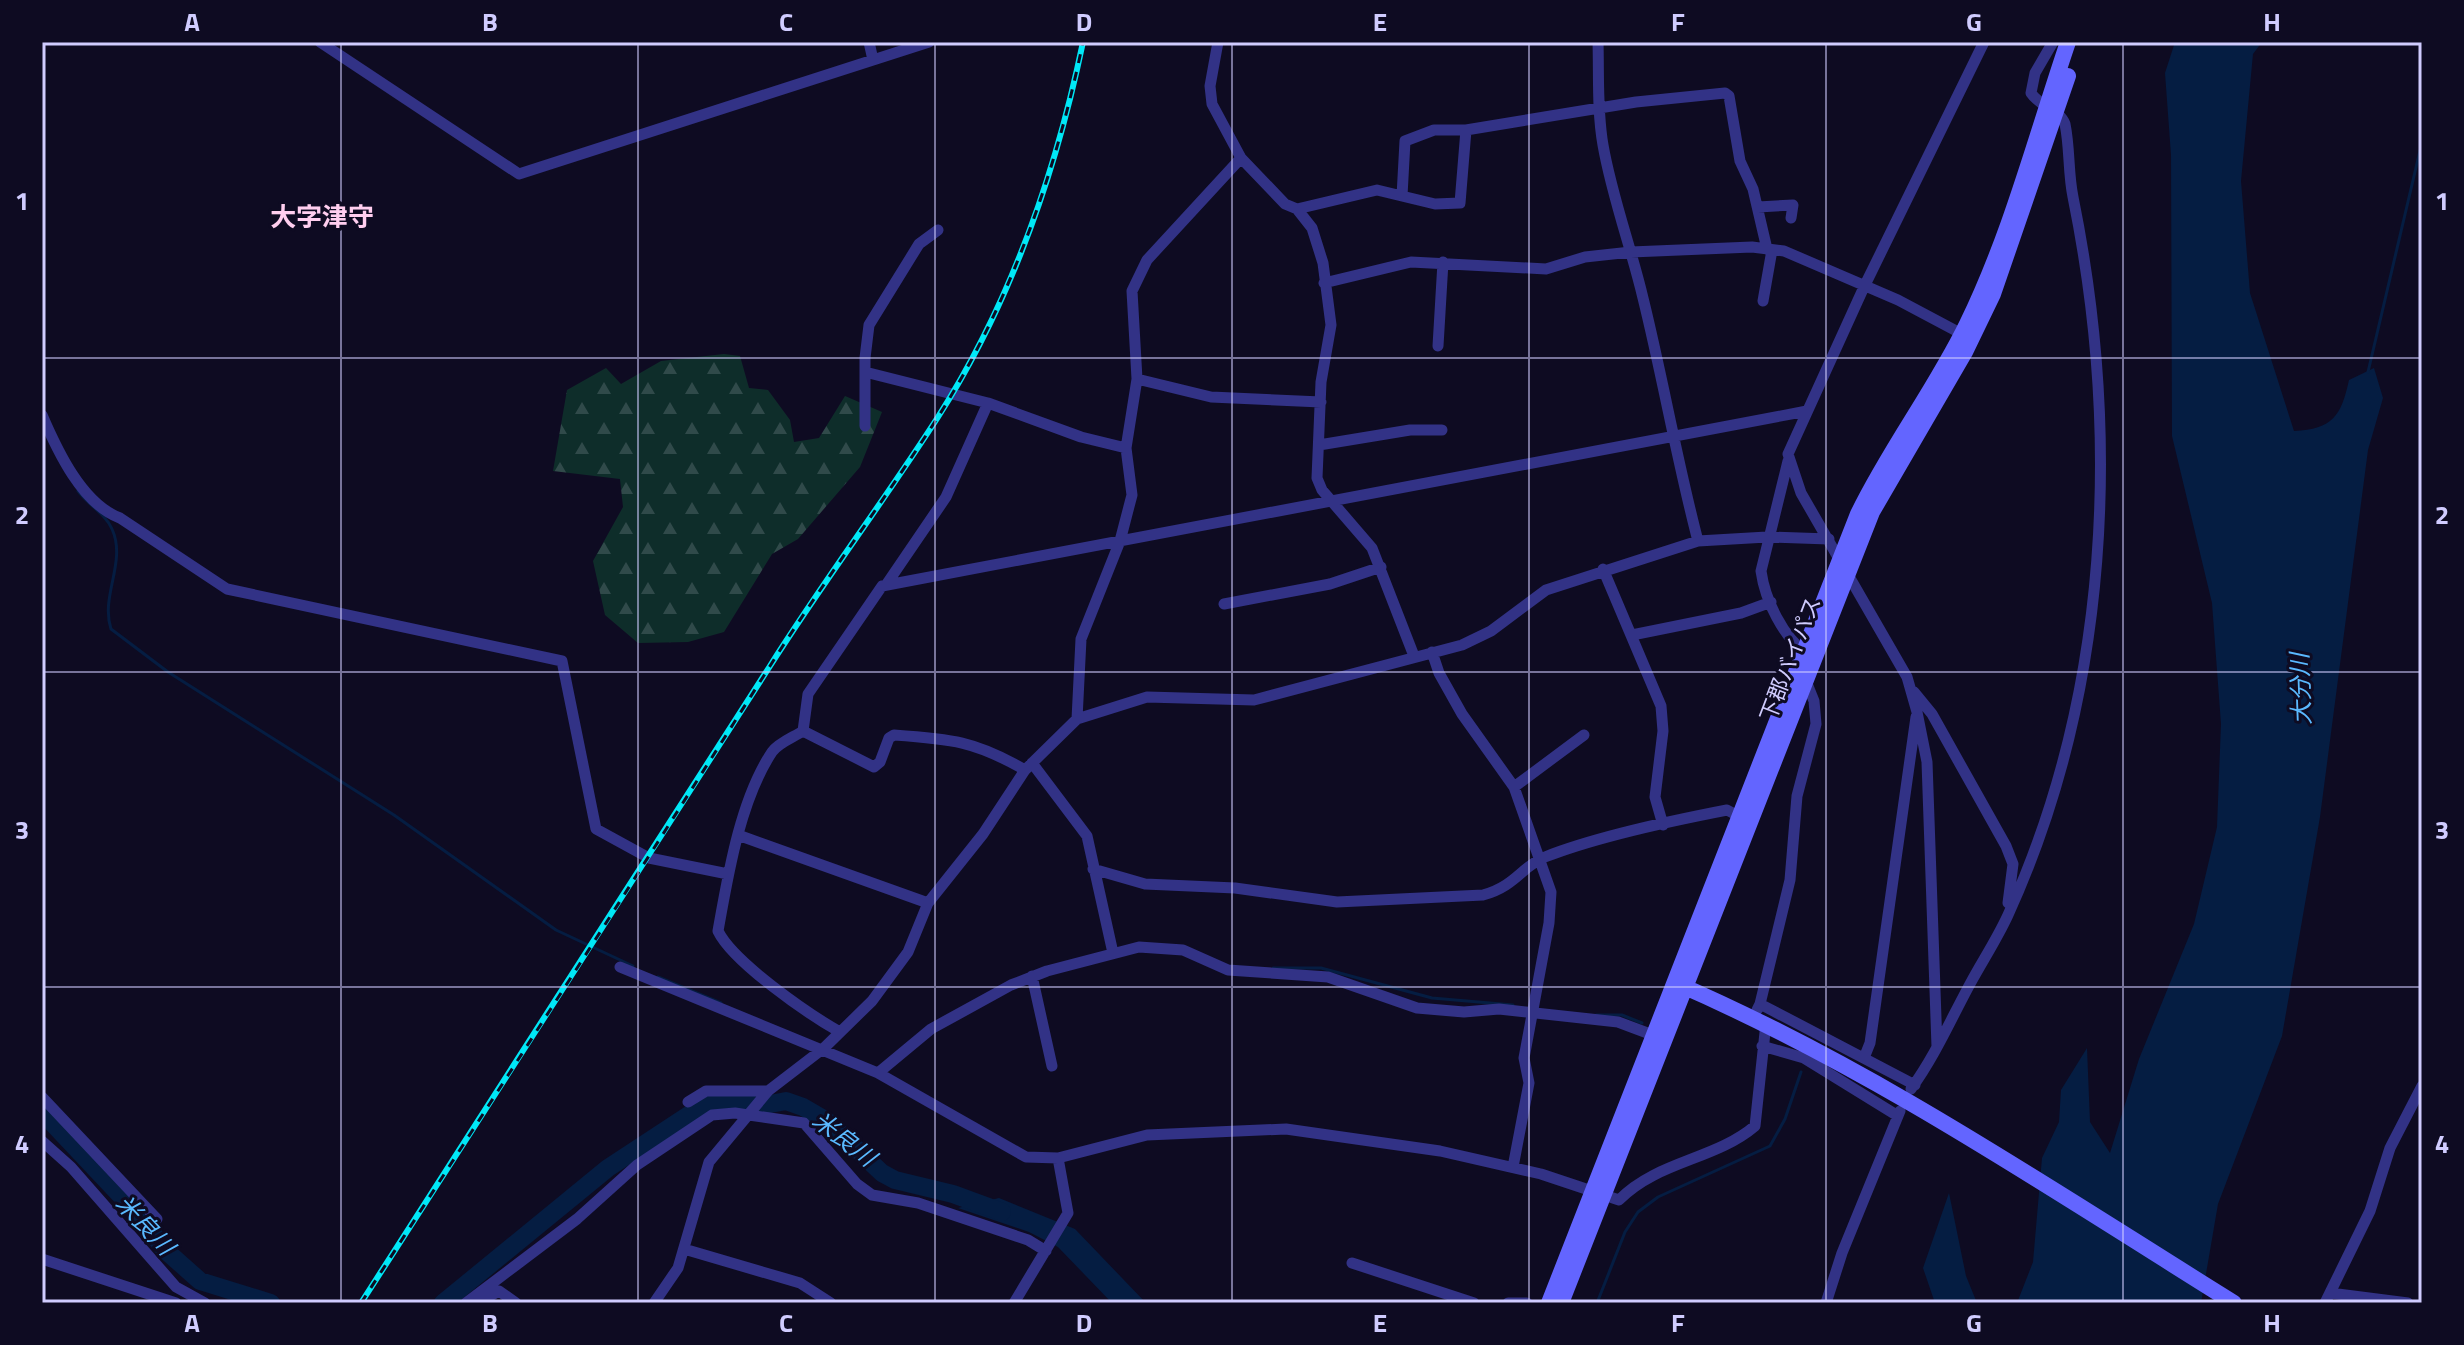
<svg xmlns="http://www.w3.org/2000/svg" width="2464" height="1345" font-family="'Titillium Web','Noto Sans JP',sans-serif">
  <defs>
    <pattern id="forest-firs" width="22" height="20" patternUnits="userSpaceOnUse" patternTransform="scale(2)"><rect width="22" height="20" fill="#0e2d2a"/><path d="M5 1l3.5 6h-7zM16 11l3.5 6h-7z" fill="#304a4a"/></pattern>
  </defs>
  <rect width="100%" height="100%" fill="#0e0b22"/>
  <path fill="url(#forest-firs)" d="M724 354 740 356 749 388 768 390 790 420 794 442 819 438 845 396 882 412 860 467 798 539 772 554 724 632 688 642 638 643 605 615 593 561 623 507 620 479 553 471 567 390 606 368 621 384 661 361Z"/>
  <path fill="#051d42" d="M2175 42H2262L2253 54 2241 181 2250 293 2294 431C2333 429 2341 416 2349 380L2374 368 2383 398 2368 450 2320 817 2282 1036 2218 1204 2201 1303H2017L2033 1262 2042 1158 2059 1122 2061 1090 2087 1048 2090 1122 2110 1153 2139 1059 2194 924 2217 827 2221 724 2212 603 2172 436 2171 155 2165 73Z
    M1949 1193 1966 1276 1977 1303H1935L1923 1268Z
    M999 1198 1075 1229 1146 1303H1112L1058 1247 1029 1232 958 1208Z"/>
  <g fill="none" stroke-linecap="round" stroke-linejoin="round">
    <path stroke="#051d42" stroke-width="3" d="M2368 372 2422 142
      M78 491C87 504 106 514 112 529 127 562 100 596 111 629L168 672 394 815 556 930 633 966
      M1273 968H1321L1432 998 1513 1005
      M658 977 721 1003
      M1596 1015H1622L1642 1023
      M1597 1303 1625 1232 1638 1212 1658 1197 1770 1146 1785 1119 1801 1072"/>
    <path stroke="#051d42" stroke-width="18" d="M42 1112 141 1217 164 1249 200 1281 271 1303
      M443 1303 608 1168 710 1101 739 1100 760 1106 786 1101 803 1107 827 1121 882 1173 895 1180 953 1194 1002 1212"/>
    <path stroke="#323286" stroke-width="11" d="M320 42 519 174 929 42
      M869 42 873 60
      M1218 42 1210 86 1212 104 1241 158 1285 204 1297 209 1312 228 1323 263 1331 325 1321 382 1317 478 1322 490 1372 548 1414 656
      M1598 42C1599 76 1597 111 1603 145 1612 197 1631 247 1643 298 1663 379 1677 461 1698 541
      M1402 196 1405 141 1434 130H1466
      M1758 207 1793 205 1791 218
      M1297 209 1377 190 1435 204 1460 203 1466 130 1636 102 1725 93 1729 96 1740 161 1753 189 1767 249
      M1324 283 1411 262 1546 269 1585 257 1631 252 1752 247 1784 251 1805 260 1898 300 1962 334
      M1763 301 1772 250
      M1438 346 1443 262
      M865 372 988 403 1081 437 1126 448
      M1137 379 1211 397 1321 402
      M42 415C57 450 82 504 120 518L227 589 562 661 596 829 649 858 728 874
      M865 426V358L869 325 919 244 938 230
      M1319 445 1410 430H1442
      M1788 461 1761 571C1765 600 1783 637 1807 654
      M1603 569 1661 706 1663 731 1655 797 1663 825
      M886 585 946 497 988 403
      M1224 604 1330 584 1381 567
      M1632 635 1741 613 1771 602
      M1432 652 1439 673 1462 714 1514 787 1551 892 1549 923 1524 1058 1529 1083 1513 1167
      M1914 692 1932 714 2006 846 2013 864 2008 903
      M1077 719 1081 639 1120 541 1132 495 1126 448 1137 379 1132 291 1147 260 1241 158
      M803 731 874 767 880 762 889 738 894 735C951 739 975 741 1025 770
      M1032 763 1087 836 1113 953
      M1514 787 1584 735
      M738 835 928 903
      M1093 869 1145 884 1235 888 1337 902 1483 895C1516 886 1522 866 1545 857 1598 836 1670 821 1727 810L1744 819
      M620 967 878 1073 1026 1157 1058 1158 1147 1135 1286 1129 1440 1151 1541 1174 1619 1200C1657 1161 1715 1160 1755 1126L1766 1023
      M1032 976 1052 1066
      M1760 1004 1790 880 1797 796 1816 724 1814 701 1806 681
      M1757 1010 1760 1004 1915 1085
      M840 1032C808 1014 733 962 718 931 728 875 740 800 772 752 778 743 794 737 803 731L808 694 882 586 1807 411
      M1762 1046 1804 1058 1898 1116
      M1937 1047 1927 762 1917 712 1907 677 1801 493 1788 454 1864 287 1984 42
      M1864 1058 1870 1043 1916 717
      M878 1073 931 1029 1011 985 1047 971 1139 947 1183 950 1228 970 1328 977 1417 1008 1464 1012 1499 1009 1618 1022 1658 1037
      M1911 1089C1935 1056 1951 1019 1970 984 1983 960 1997 939 2008 915 2110 691 2121 434 2073 197 2068 173 2070 148 2065 124 2059 109 2040 107 2031 93L2035 73 2053 42
      M42 1097 157 1219
      M688 1102 706 1091H768
      M42 1141 71 1167 176 1287 205 1303
      M684 1249 800 1283 831 1303
      M42 1259 176 1303
      M1352 1263 1474 1303
      M2330 1293 2408 1303
      M466 1303 577 1219 637 1165 712 1115 735 1113 804 1123 857 1184 872 1195 918 1203 1028 1240 1046 1251
      M478 1303 499 1291 516 1303
      M654 1303 678 1268 709 1162 768 1091 824 1048 872 1001 908 952 928 903 983 834 1025 770 1077 719 1147 697 1254 700 1462 645 1491 631 1546 590 1698 541 1767 537 1829 539
      M1014 1303 1068 1213 1058 1158
      M1508 1303H1527
      M1826 1303 1842 1253 1900 1111
      M2325 1303 2370 1211 2390 1148 2422 1086"/>
    <path stroke="#6365ff" stroke-width="16" d="M1678 984C1874 1069 2052 1190 2234 1303
      M1549 1303 1858 514C1890 448 1935 390 1967 324 2011 234 2036 136 2068 42
      M1561 1303 1872 512 1965 352 1993 294 2068 76"/>
    <defs>
      <path id="rail" d="M361 1303C498 1091 635 879 770 666 823 582 884 501 938 417 1010 304 1056 172 1083 42"/>
    </defs>
    <use href="#rail" stroke="#00e8f7" stroke-width="6"/>
    <use href="#rail" stroke="#0e0b22" stroke-width="3" stroke-dasharray="9" stroke-linecap="butt"/>
  </g>
  <path fill="none" stroke="#d0ccff" stroke-width="2" stroke-opacity="0.55" d="M341 42V1303M638 42V1303M935 42V1303M1232 42V1303M1529 42V1303M1826 42V1303M2123 42V1303M42 358H2422M42 672H2422M42 987H2422"/>
  <g text-anchor="middle" stroke-width="6" stroke-linejoin="round" paint-order="stroke">
    <g font-size="22" fill="#d0ccff" stroke="#0e0b22">
      <text transform="translate(1790 659) rotate(-69)" y="8">下郡バイパス</text>
    </g>
    <g font-size="24" font-style="italic" fill="#5ab9ff" stroke="#0e0b22">
      <text transform="translate(2301 689) rotate(-92)" y="8">大分川</text>
      <text transform="translate(844 1139) rotate(38)" y="8">米良川</text>
      <text transform="translate(145 1225) rotate(47)" y="8">米良川</text>
    </g>
    <g font-size="26" font-weight="bold" fill="#ffceef" stroke="#0e0b22">
      <text x="322" y="226">大字津守</text>
    </g>
  </g>
  <rect width="2464" height="1345" fill="none" stroke="#0e0b22" stroke-width="88"/>
  <rect x="44" y="44" width="2376" height="1257" fill="none" stroke="#d0ccff" stroke-width="3"/>
  <g font-size="26" text-anchor="middle" font-weight="bold" fill="#d0ccff">
    <text x="192" y="31">A</text>
    <text x="490" y="31">B</text>
    <text x="786" y="31">C</text>
    <text x="1084" y="31">D</text>
    <text x="1380" y="31">E</text>
    <text x="1678" y="31">F</text>
    <text x="1974" y="31">G</text>
    <text x="2272" y="31">H</text>
    <text x="22" y="210">1</text>
    <text x="2442" y="210">1</text>
    <text x="22" y="524">2</text>
    <text x="2442" y="524">2</text>
    <text x="22" y="839">3</text>
    <text x="2442" y="839">3</text>
    <text x="22" y="1153">4</text>
    <text x="2442" y="1153">4</text>
    <text x="192" y="1332">A</text>
    <text x="490" y="1332">B</text>
    <text x="786" y="1332">C</text>
    <text x="1084" y="1332">D</text>
    <text x="1380" y="1332">E</text>
    <text x="1678" y="1332">F</text>
    <text x="1974" y="1332">G</text>
    <text x="2272" y="1332">H</text>
  </g>
</svg>
